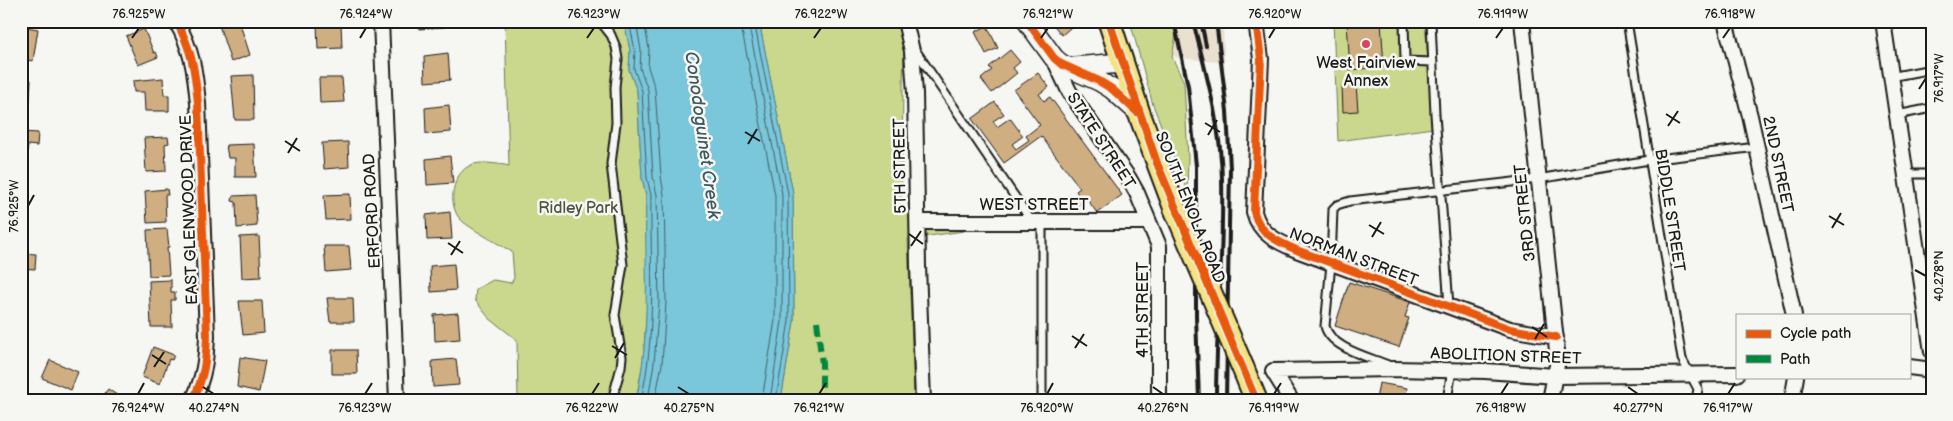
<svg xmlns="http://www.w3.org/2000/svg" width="1953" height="421" font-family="'Balsamiq Sans',sans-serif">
  <rect width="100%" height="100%" fill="#f6f6f2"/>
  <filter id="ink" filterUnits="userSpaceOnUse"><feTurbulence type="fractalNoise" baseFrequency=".02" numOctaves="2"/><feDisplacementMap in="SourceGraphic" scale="10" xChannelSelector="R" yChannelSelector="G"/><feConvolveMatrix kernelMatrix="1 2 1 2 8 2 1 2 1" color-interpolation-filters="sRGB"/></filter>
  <g filter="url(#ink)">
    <path fill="#eae0d0" d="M1165 21H1223L1224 63 1174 57Z"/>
    <path fill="#c9d88c" stroke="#727a54" d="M505 21H624L630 50 629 70 637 91 642 178 646 195 647 302 643 362 636 400H518L517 340 489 318 475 300 476 289 493 280 511 283 514 278 512 252C501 245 467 227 460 219 447 204 452 173 471 165 479 161 501 164 509 166Z
      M759 21H900L904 33 901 212 964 231 908 239 914 400H781L794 321 793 193Z
      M1130 21H1175L1177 29 1172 57 1184 82 1188 158 1187 191 1153 105Z
      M1333 21H1425L1433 128 1338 141Z"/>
    <path fill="#7ac6da" stroke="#54828e" d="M624 21H759L793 193 794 321 781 400H636C652 330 644 265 646 195L642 178 637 91 629 70 630 50Z"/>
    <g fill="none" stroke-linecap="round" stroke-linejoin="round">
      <path stroke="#426068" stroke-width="1" d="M629 21 635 50 634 69 642 91 647 178 651 195C650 264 657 332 641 400
        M636 21 641 50 640 68 648 90 653 177 657 195 659 303 654 363 648 400
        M644 21 649 49 648 67 655 89 661 176 664 195 666 303 662 364 655 400
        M740 21 775 195V320L762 400
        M748 21 782 194V321L770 400
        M754 21 788 194 789 321 776 400"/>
    </g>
    <path fill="#cfae82" stroke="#1c1c1c" d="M222 21H239L250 55 231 62 218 22Z
      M419 21H444V27L419 29Z
      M1050 21H1078L1062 35Z
      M1347 21H1381L1384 67 1350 70Z
      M317 23H341L342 48 318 49Z
      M21 26 38 29 33 61 21 59Z
      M987 26 998 48 986 54 975 32Z
      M144 29 154 53 156 52 158 57 138 65 126 36Z
      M1010 50 1020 62 1013 68 1017 73 992 93 981 79 992 70 989 67Z
      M448 53 450 80 425 82 424 56Z
      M1038 73 1049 87 1039 94 1044 101 1050 97 1122 195 1097 213 1087 199 1075 207 1070 200 1078 194 1076 191 1080 188 1041 136 1004 163 972 119 995 102 1004 114 993 121 997 127 1010 118 1023 136 1012 144 1016 149 1029 140 1026 136 1040 125 1014 90Z
      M253 75 254 120H235L231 76Z
      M163 78 164 95H169V111H145L144 92H134L133 81Z
      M319 78H342L344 102 320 103Z
      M21 79 31 80 29 112H21Z
      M1356 84 1358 111 1343 112 1342 85Z
      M449 105 451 132 426 134 425 108Z
      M21 132 38 133 37 146 28 145 26 163H21Z
      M168 137 169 143 165 144 166 171 146 172 144 138Z
      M348 142 349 167 324 169 322 143Z
      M254 144 256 177H235V158H228L226 145Z
      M450 156 453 183 427 185 426 159Z
      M21 174H28L26 187 28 188 27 195H30L29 200H24L22 216Z
      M167 189 168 195H165L166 222 147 223 145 191Z
      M350 194 351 219 326 220 324 195Z
      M255 195 257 226 237 228 236 202 232 201 233 196Z
      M450 212 452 239 427 240 426 215Z
      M167 229 169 247H167L169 275 149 276 147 230Z
      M259 236 261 277 242 278 240 237Z
      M324 246H349L351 270 326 272Z
      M21 253 36 254 35 269 21 268Z
      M454 264 456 290 431 292 430 266Z
      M171 280V292H175V300H171L172 327H151L149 281Z
      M1349 282 1410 302 1405 317 1409 318 1399 347 1335 326Z
      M327 298H353L354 322H330Z
      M239 301H262L264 333 243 335Z
      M458 313 460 339 435 341 434 315Z
      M153 347 174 355 172 360 169 359 160 384 142 377Z
      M332 350H356L357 374H332Z
      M240 357 265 361 259 392 237 387Z
      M456 359 459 385 433 387 432 361Z
      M50 360 78 372 71 390 42 378Z
      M1379 383 1407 388 1405 400H1376Z
      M108 389 124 400H100Z"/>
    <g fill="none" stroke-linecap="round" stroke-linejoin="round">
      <defs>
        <path id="lane" d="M600 21 611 35 616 47 618 59 615 87 616 123 611 164 623 265 615 315 622 357 621 367 612 400
          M1404 21 1405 61 1433 62
          M1431 21 1435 114 1449 306
          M1627 21 1682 359 1698 389 1696 400
          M1884 25 1905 21
          M914 48 1032 222
          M1890 77 1932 69
          M1897 115 1932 108
          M1906 174H1932
          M1042 222V400
          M1388 365C1369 357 1330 348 1325 326L1331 264 1333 209 1337 205 1350 201 1538 179 1649 160 1757 147
          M1447 400 1452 370"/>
        <path id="street" d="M176 21C192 49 195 71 198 103L207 336C206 361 204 377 193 400
          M381 21 397 400
          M905 21 912 51 915 93 918 266 923 400
          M1256 21 1261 59 1254 212C1260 235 1278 242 1299 251L1510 329 1556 337
          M1522 21 1558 360 1550 400
          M1725 21 1750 116 1794 315
          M1883 21 1932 352
          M1054 59 1069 91 1128 177 1137 193 1159 246V400
          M918 222H1149
          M1909 367 1932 370
          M1273 371 1395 369 1485 371 1555 376 1737 374
          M1273 371 1291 400
          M1792 400 1796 377"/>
        <path id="secondary" d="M1027 21 1054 58 1061 64 1099 81 1112 89 1139 113
          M1074 67 1122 63"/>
        <path id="primary" d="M1109 21 1139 113 1175 209
          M1243 368 1256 400"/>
      </defs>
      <use href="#lane" stroke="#1c1c1c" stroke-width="11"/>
      <use href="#street" stroke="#1c1c1c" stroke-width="18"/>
      <use href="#secondary" stroke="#1c1c1c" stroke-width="22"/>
      <use href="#primary" stroke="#1c1c1c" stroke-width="25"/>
      <use href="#lane" stroke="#f6f6f2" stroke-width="7"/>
      <use href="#street" stroke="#f6f6f2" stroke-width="14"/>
      <use href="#secondary" stroke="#f6f6f2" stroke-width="19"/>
      <use href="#primary" stroke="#f4e382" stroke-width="21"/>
      <path stroke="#1c1c1c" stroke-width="4" d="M1174 21 1188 86 1196 166V316L1199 400
        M1193 21C1206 73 1221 125 1222 179 1224 252 1216 326 1216 400
        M1201 21 1206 46
        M1216 21 1227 111 1230 168 1226 400"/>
      <defs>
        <path id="primary-bridge" d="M1175 209 1243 368"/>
      </defs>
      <use href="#primary-bridge" stroke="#1c1c1c" stroke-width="25" stroke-linecap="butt"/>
      <use href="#primary-bridge" stroke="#f4e382" stroke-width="21"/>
      <path stroke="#00873e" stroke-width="6" stroke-dasharray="12 6" stroke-linecap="butt" d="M817 321 822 364V400"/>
      <defs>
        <path id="cycleway" d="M176 21C192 49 195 71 198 103L207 336C206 361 204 377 193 400
          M1027 21 1054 58 1061 64 1099 81 1112 89 1137 112
          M1109 21 1157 163 1256 400
          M1256 21 1261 59 1254 212C1260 235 1278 242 1299 251L1510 329 1556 337"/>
      </defs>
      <use href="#cycleway" stroke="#f6f6f2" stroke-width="11"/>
      <use href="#cycleway" stroke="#e8590c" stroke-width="8"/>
    </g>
  </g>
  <path fill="none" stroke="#1c1c1c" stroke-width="2" d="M132 38 139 28M360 38 366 28M587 38 594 28M814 38 821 28M1041 38 1048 28M1269 38 1275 28M1496 38 1503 28M1723 38 1730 28M1919 89 1926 78M1666 114 1680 123M1205 123 1220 132M1668 126 1678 111M745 132 760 141M1208 135 1217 120M285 141 300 151M748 144 757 129M288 153 297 138M28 206 34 195M1829 216 1844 225M1369 225 1384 234M1832 228 1841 213M909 234 923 244M1372 237 1381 222M448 243 463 253M911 246 921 231M451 255 460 241M1915 270 1926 276M1532 327 1547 337M1072 336 1087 346M1535 339 1544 324M612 346 627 355M1075 348 1084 334M152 355 166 364M615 358 624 343M154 367 164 352M203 387 214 394M678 387 689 394M1153 387 1163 394M1628 387 1638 394M138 394 144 383M365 394 372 383M592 394 599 383M819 394 826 383M1047 394 1053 383M1274 394 1281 383M1501 394 1508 383M1728 394 1735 383"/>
  <circle fill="#d1495b" stroke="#f6f6f2" stroke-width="2" cx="1366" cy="44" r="5"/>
  <g text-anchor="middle" stroke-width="5" stroke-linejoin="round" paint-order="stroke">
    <g font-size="16" fill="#1c1c1c" stroke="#f6f6f2">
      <text x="1366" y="68">West Fairview<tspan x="1366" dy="18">Annex</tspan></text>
    </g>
    <g font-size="16" fill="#1c1c1c" stroke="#f6f6f2">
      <text transform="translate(1102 140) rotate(57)" y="6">STATE STREET</text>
      <text transform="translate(1779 164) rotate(78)" y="6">2ND STREET</text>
      <text transform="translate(899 166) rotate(-91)" y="6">5TH STREET</text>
      <text x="1034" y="210">WEST STREET</text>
      <text transform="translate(1191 207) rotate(68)" y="6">SOUTH ENOLA ROAD</text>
      <text transform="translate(188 210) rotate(-92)" y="6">EAST GLENWOOD DRIVE</text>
      <text transform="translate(1671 210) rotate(81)" y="6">BIDDLE STREET</text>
      <text transform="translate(371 211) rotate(-93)" y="6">ERFORD ROAD</text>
      <text transform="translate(1524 213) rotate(-96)" y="6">3RD STREET</text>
      <text transform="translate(1354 256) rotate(21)" y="6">NORMAN STREET</text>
      <text transform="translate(1142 310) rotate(-90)" y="6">4TH STREET</text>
      <text transform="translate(1506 355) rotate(2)" y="6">ABOLITION STREET</text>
    </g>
    <g font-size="16" fill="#50543e" stroke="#f6f6f2">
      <text x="578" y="213">Ridley Park</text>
    </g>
    <g font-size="18" font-style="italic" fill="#3d585e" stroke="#f6f6f2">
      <text transform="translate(703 135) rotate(82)" y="6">Conodoguinet Creek</text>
    </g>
  </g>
  <rect width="1953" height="421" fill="none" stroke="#f6f6f2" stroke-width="55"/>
  <rect x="1736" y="314" width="175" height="65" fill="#f6f6f2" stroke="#9f9f9c"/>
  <rect x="1746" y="330" width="25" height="8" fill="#e8590c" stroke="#9f9f9c"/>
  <text x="1780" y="338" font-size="15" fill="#1c1c1c">Cycle path</text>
  <rect x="1746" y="355" width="25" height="8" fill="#00873e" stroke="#9f9f9c"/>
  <text x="1780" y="364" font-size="15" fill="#1c1c1c">Path</text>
  <rect x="28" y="28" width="1898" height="366" fill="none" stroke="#1c1c1c" stroke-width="2"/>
  <g font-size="12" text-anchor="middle" fill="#1c1c1c">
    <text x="139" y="18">76.925°W</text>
    <text x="366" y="18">76.924°W</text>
    <text x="594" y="18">76.923°W</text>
    <text x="821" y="18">76.922°W</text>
    <text x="1048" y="18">76.921°W</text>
    <text x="1275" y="18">76.920°W</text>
    <text x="1503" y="18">76.919°W</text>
    <text x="1730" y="18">76.918°W</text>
    <text transform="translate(1939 78) rotate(-90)" y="4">76.917°W</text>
    <text transform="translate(14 206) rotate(-90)" y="4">76.925°W</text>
    <text transform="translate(1939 276) rotate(-90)" y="4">40.278°N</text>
    <text x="138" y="412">76.924°W</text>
    <text x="214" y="412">40.274°N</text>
    <text x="365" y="412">76.923°W</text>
    <text x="592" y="412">76.922°W</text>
    <text x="689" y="412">40.275°N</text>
    <text x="819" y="412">76.921°W</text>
    <text x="1047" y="412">76.920°W</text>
    <text x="1163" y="412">40.276°N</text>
    <text x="1274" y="412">76.919°W</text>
    <text x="1501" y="412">76.918°W</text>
    <text x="1638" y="412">40.277°N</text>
    <text x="1728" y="412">76.917°W</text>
  </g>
</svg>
